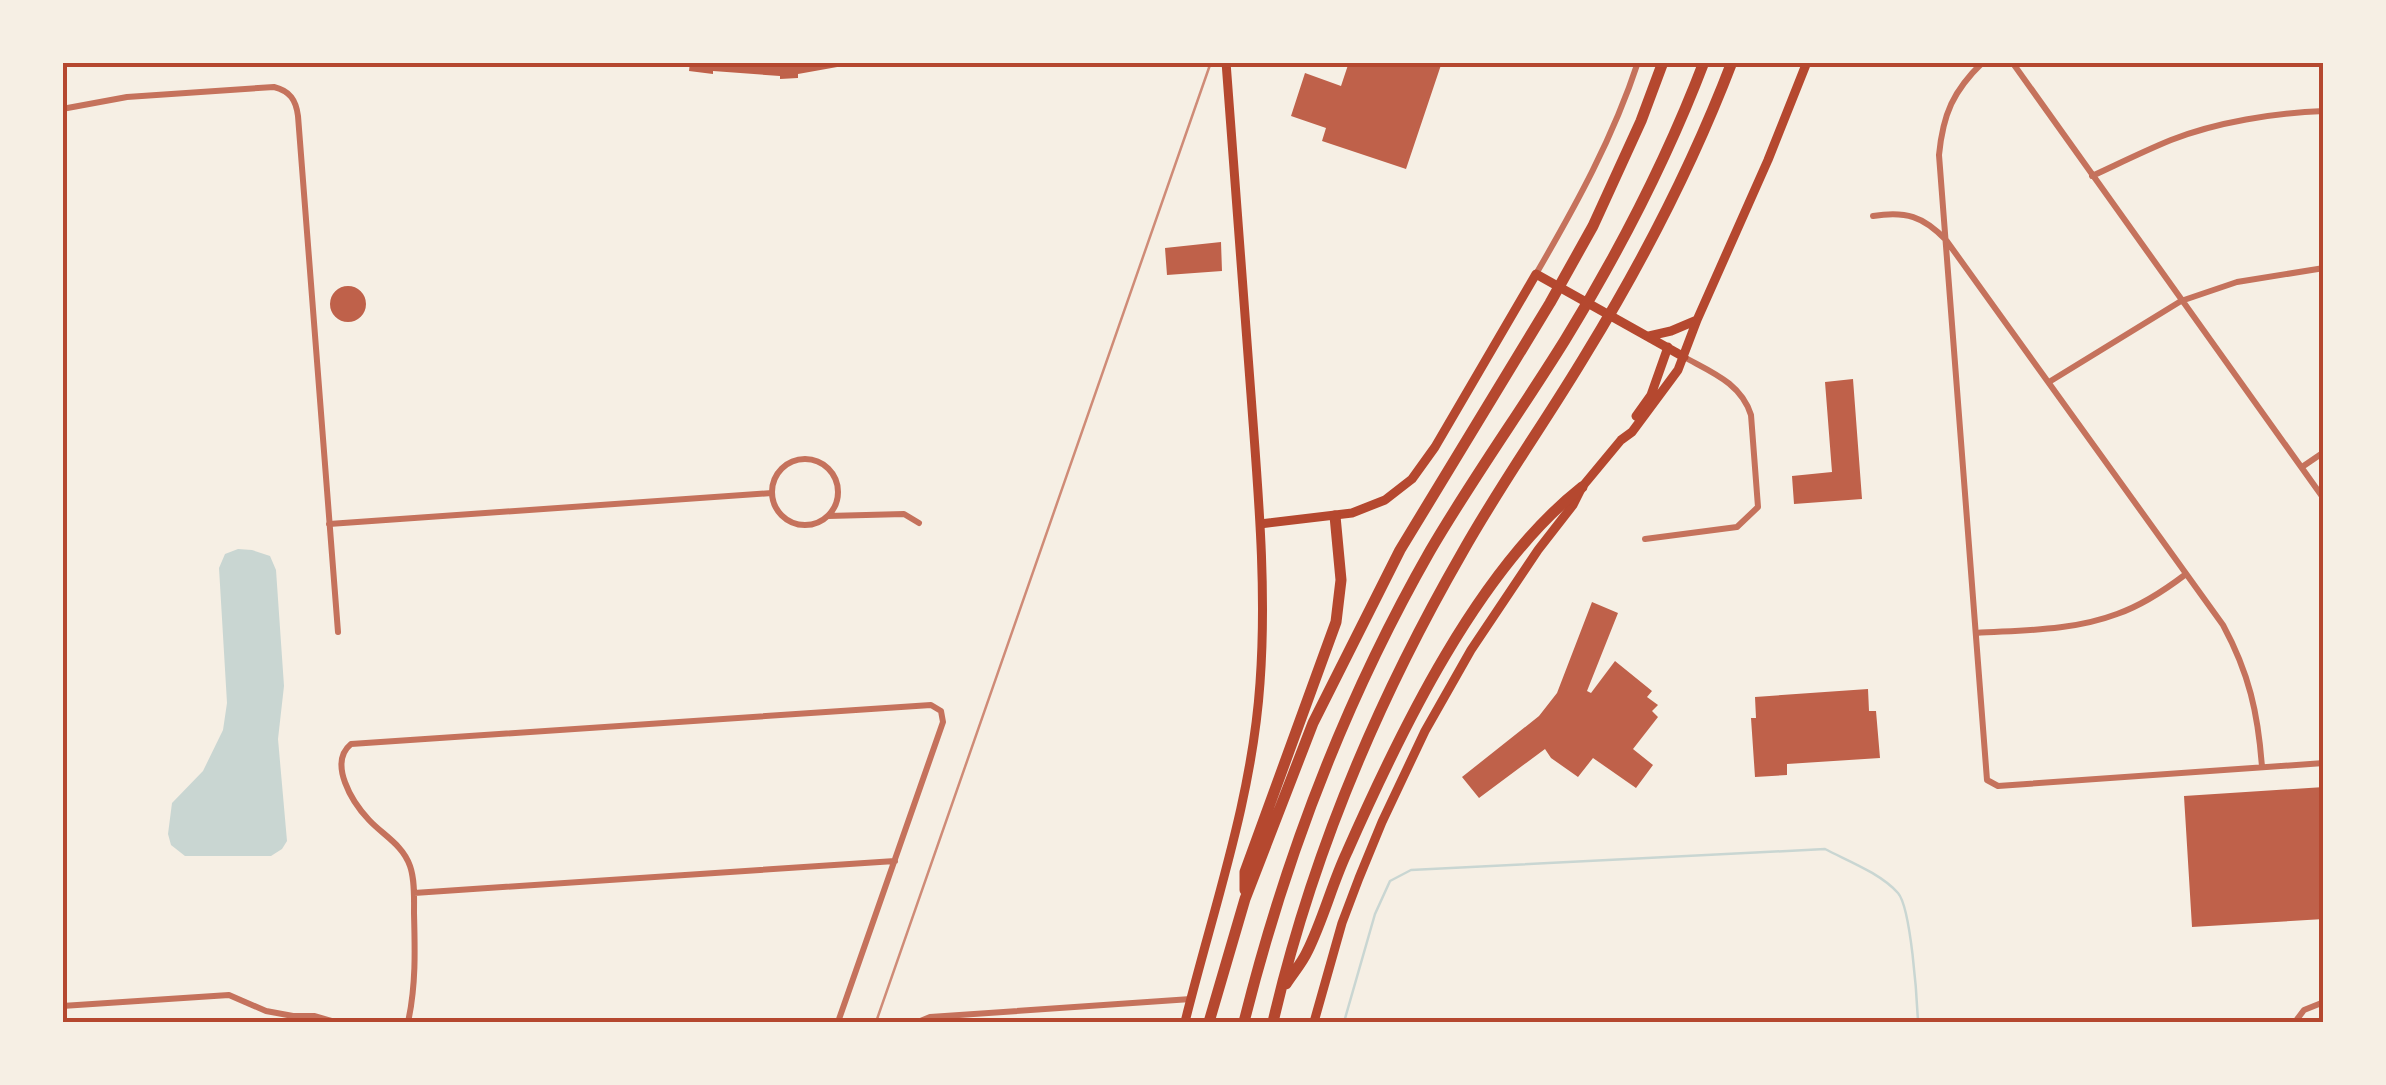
<svg xmlns="http://www.w3.org/2000/svg" width="2386" height="1085" font-family="'Public Sans',sans-serif">
  <rect width="100%" height="100%" fill="#f6efe4"/>
  <path fill="#c9d6d2" d="M238 549 252 550 270 556 276 570 284 686 278 739 287 841 282 849 271 856H185L171 845 168 834 172 803 203 771 223 730 227 703 219 568 225 554Z"/>
  <g fill="none" stroke-linecap="round" stroke-linejoin="round">
    <path stroke="#c9d6d2" stroke-width="2.5" d="M1344 1022 1375 914 1390 881 1411 870 1825 849C1848 861 1880 873 1898 893 1911 908 1917 998 1918 1022"/>
  </g>
  <path fill="#bf614a" d="M690 62H854V64L798 74V78L780 79V76L713 71V74L689 71Z
    M1349 62H1442L1406 169 1322 141 1326 128 1291 116 1305 73 1341 86Z
    M1221 242 1222 271 1167 275 1165 248Z
    M330 304a18 18 0 1 1 36 0a18 18 0 1 1-36 0Z
    M1853 379 1862 499 1794 504 1792 476 1832 472 1825 382Z
    M1592 602 1618 613 1587 691 1591 693 1615 661 1652 691 1647 697 1658 705 1652 711 1658 717 1633 749 1653 765 1636 788 1593 758 1578 777 1551 758 1545 749 1479 798 1462 777 1539 716 1557 693Z
    M1868 689 1869 711H1876L1880 758 1787 764V775L1755 777 1751 718H1756L1755 697Z
    M2324 787V919L2192 927 2184 796Z"/>
  <g fill="none" stroke-linecap="round" stroke-linejoin="round">
    <path stroke="#c5725c" stroke-width="6" d="M1983 62C1953 91 1943 114 1939 155L1987 780 1998 786 2324 763
      M2012 62 2324 499
      M62 109 127 97 274 87C290 91 296 100 298 116L338 632
      M2092 176C2118 164 2144 151 2171 140 2217 122 2274 113 2324 111
      M1873 216C1906 211 1923 216 1946 240L2223 625C2249 673 2258 713 2262 767
      M1536 274C1576 205 1613 138 1638 62
      M2049 382 2181 301 2237 282 2324 268
      M772 492a33 33 0 1 1 66 0a33 33 0 1 1-66 0Z
      M2302 467 2324 452
      M828 516 904 514 919 523
      M329 524 772 493
      M1645 539 1737 527 1758 507 1751 415C1741 383 1711 372 1684 357
      M1976 633C2023 630 2072 631 2117 614 2143 605 2165 590 2186 574
      M414 893 895 861
      M62 1006 229 995 266 1011 293 1016H314L335 1022
      M408 1022C416 986 415 950 414 913 414 898 415 880 410 866 403 845 383 835 369 820 352 802 328 763 351 744L931 705 941 711 943 722 838 1022
      M918 1022 930 1017 1191 999
      M2295 1022 2304 1010 2324 1002"/>
    <path stroke="#b5482f" stroke-width="9" d="M1649 336 1671 331 1697 320
      M1636 416 1651 395 1668 347
      M1260 524 1352 513 1385 500 1412 479 1435 447 1536 274 1684 357
      M1185 1022C1213 909 1252 800 1260 683 1267 587 1258 491 1251 395 1243 284 1235 173 1226 62
      M1314 1022 1342 923 1359 878 1382 822 1425 731 1471 650 1538 550 1573 505 1582 487 1621 440 1632 432 1678 370 1697 320 1768 160 1807 62"/>
    <path stroke="#b5482f" stroke-width="11" d="M1245 890V872L1336 622 1341 580 1335 516
      M1286 984C1293 973 1302 963 1307 952 1323 920 1332 884 1347 852 1400 732 1478 569 1582 487
      M1209 1022 1245 899 1313 723 1400 550 1550 303 1593 226 1641 121 1663 62
      M1244 1022C1285 858 1346 698 1430 551 1472 479 1521 411 1565 340 1619 252 1667 159 1704 62
      M1273 1022C1311 858 1378 699 1462 553 1500 485 1546 421 1586 354 1643 261 1693 164 1732 62"/>
    <path stroke="#cf8b77" stroke-width="2.5" d="M876 1022 1211 62"/>
  </g>
  <rect width="2386" height="1085" fill="none" stroke="#f6efe4" stroke-width="130"/>
  <rect x="65" y="65" width="2256" height="955" fill="none" stroke="#b5482f" stroke-width="4"/>
</svg>
